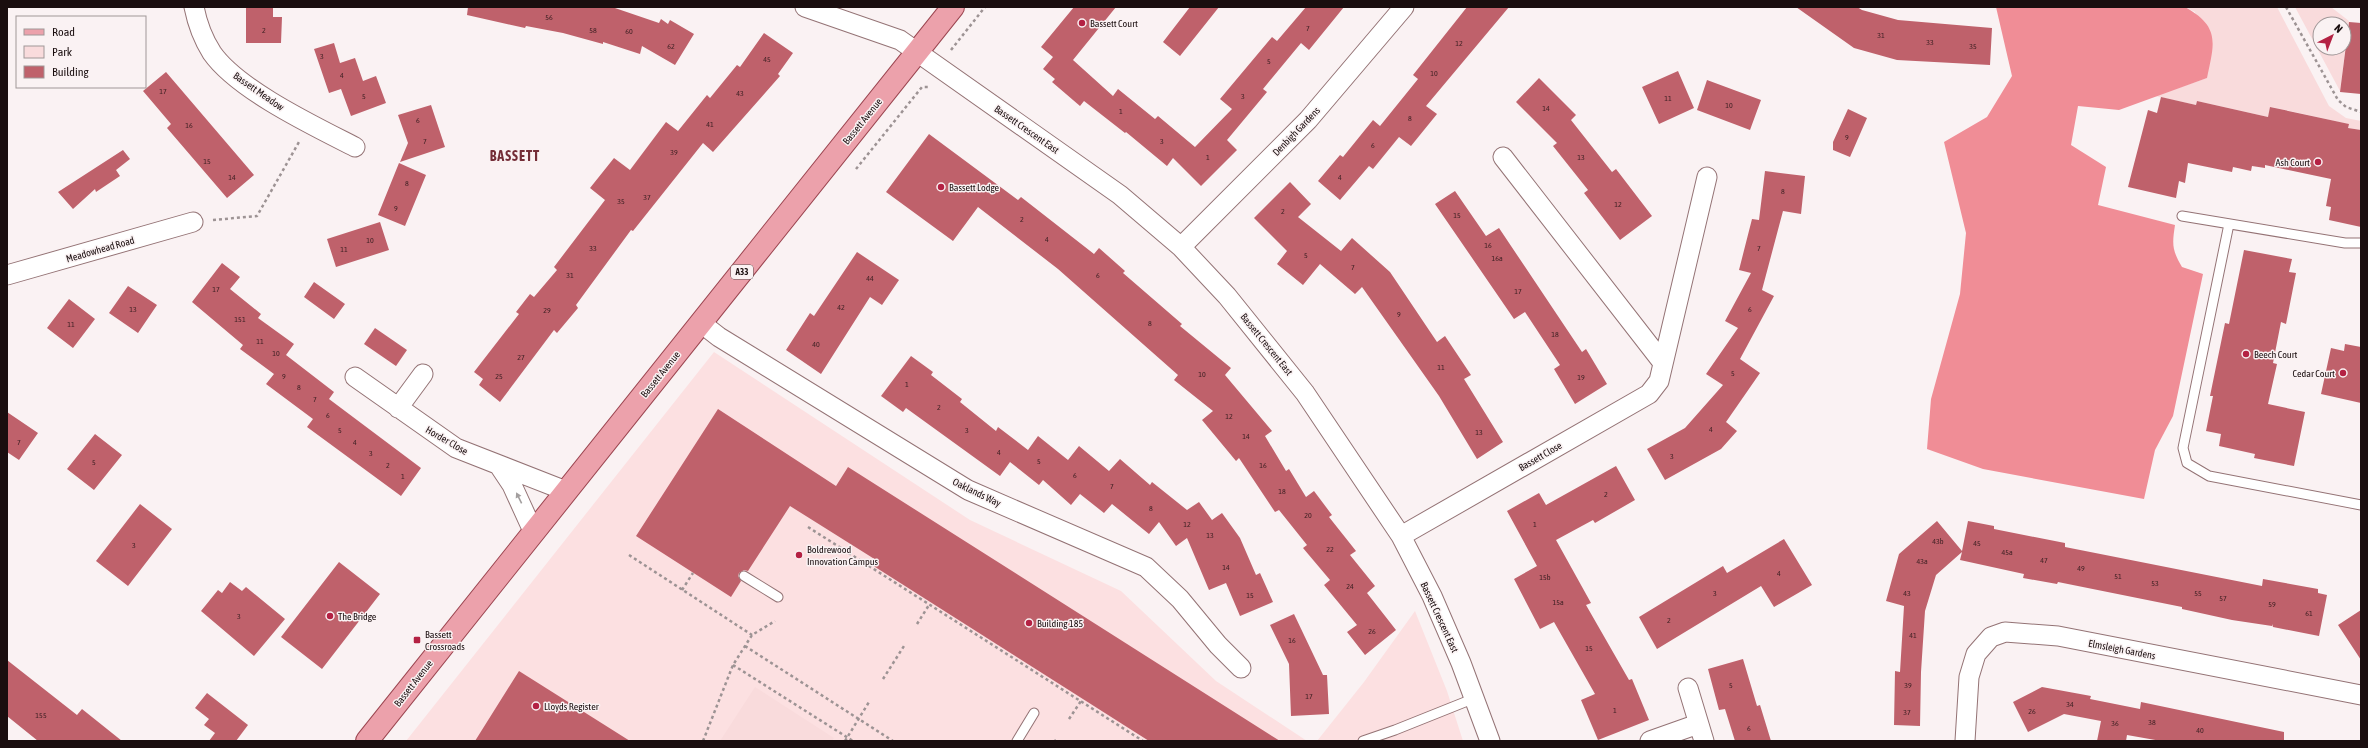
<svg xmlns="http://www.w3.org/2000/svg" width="2368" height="748" font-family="'Asap Condensed',sans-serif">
  <rect width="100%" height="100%" fill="#faf2f3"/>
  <path fill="#fce0e1" d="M714 352 970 520 1121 591 1216 681 1307 741H406Z
    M1415 611 1447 691 1463 741H1317L1364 682Z"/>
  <path fill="#f9dbdc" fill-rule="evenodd" d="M2185 7H2277L2329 106 2346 118 2361 121V130L2348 128V124L2271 107 2268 117 2197 101 2196 105 2155 96 2207 78 2195 12Z
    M2295 7H2331L2349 21 2340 91ZM2320 24H2344V48H2320Z
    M755 687 834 738 832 741H720Z"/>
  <path fill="#f08d96" d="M1996 7H2185C2221 27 2214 44 2207 78L2119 110 2078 106 2071 145 2106 167 2098 205 2175 225C2172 245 2172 250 2182 267L2203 274 2173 416 2155 450 2144 499 1983 469 1927 449 1931 399 1960 294 1966 233 1944 142 1987 117 2012 76Z"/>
  <path fill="#bf616b" d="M246 7H273V17H282L281 43H246Z
    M468 7H612L659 23 661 19 668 24 670 20 694 34 675 65 642 46 640 54 603 42V44L563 33 526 26 525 28 467 15Z
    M1074 7H1116L1073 60 1113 96 1118 89 1155 119 1158 116 1195 147 1232 109 1220 99 1272 37 1277 41 1306 7H1344L1309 50 1301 43 1263 89 1267 92 1227 140 1237 150 1201 186 1173 158 1167 166 1126 132 1125 133 1084 101 1080 106 1052 82 1055 79 1043 69 1053 57 1041 47Z
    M1190 7H1219L1180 56 1163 42Z
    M1467 7H1509L1426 106 1437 114 1411 146 1399 137 1373 169 1369 166 1340 200 1318 181 1340 155 1343 157 1373 120 1380 126 1418 79 1413 75Z
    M1796 7H1857L1862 10 1898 20 1992 28 1990 65 1897 60 1854 48Z
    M2349 22 2361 23V94L2340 92Z
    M764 33 793 53 778 74 780 76 713 152 703 143 633 231 631 230 576 305 578 308 557 333 554 330 500 402 479 385 483 379 474 372 519 314 516 312 530 294 534 297 557 270 554 267 605 200 590 188 614 158 630 170 666 122 678 131 707 95 710 98 737 65 740 67Z
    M334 43 340 63 355 58 363 81 376 76 386 103 351 116 341 89 329 93 314 49Z
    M1678 71 1694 108 1659 124 1642 87Z
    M166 72 254 175 227 198 167 128 171 124 143 91Z
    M1539 78 1576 115 1571 120 1612 172 1616 169 1652 216 1620 240 1584 193 1588 190 1553 146 1557 143 1516 102Z
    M1707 80 1761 100 1750 130 1697 110Z
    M2161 97 2196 105 2197 101 2268 117 2270 107 2349 124 2348 128 2361 130V227L2329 220 2331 207 2326 206 2331 179 2265 165V168L2252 166 2251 171 2233 167 2232 172 2188 163 2185 183 2179 181 2176 198 2128 187 2148 110 2157 113Z
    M431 105 445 147 400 162 408 143 398 115Z
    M1848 109 1867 118 1850 157 1833 150V142Z
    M929 134 1018 200 1021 197 1094 254 1099 248 1125 271 1123 273 1182 324 1180 326 1231 368 1225 375 1272 431 1265 436 1286 471 1289 469 1306 497 1314 491 1332 515 1329 517 1356 551 1350 555 1375 586 1367 593 1396 630 1365 655 1347 632 1357 625 1324 585 1330 580 1303 548 1307 545 1279 510 1275 512 1239 458 1236 461 1202 420 1213 411 1174 380 1178 375 1058 269 978 207 953 241 886 192Z
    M123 150 130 159 116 170 120 176 96 192 95 189 73 209 58 192Z
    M399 163 426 175 405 226 378 215Z
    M1765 171 1805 176 1801 214 1783 211 1762 290 1774 296 1740 359 1760 373 1726 422 1737 431 1721 449 1665 480 1647 449 1685 428 1723 385 1706 374 1738 328 1725 321 1751 273 1739 270 1752 219 1759 220Z
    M1290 182 1311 204 1298 217 1341 251 1352 238 1390 272 1437 342 1445 336 1471 375 1464 379 1503 442 1477 459 1439 396 1362 287 1355 294 1320 264 1303 285 1277 264 1287 251 1254 218Z
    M1455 191 1486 236 1499 228 1582 352 1586 349 1607 384 1575 404 1554 369 1560 365 1525 312 1514 319 1435 204Z
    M380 222 389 250 336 267 327 239Z
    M2244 250 2292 259 2289 272 2296 273 2286 324 2281 322 2273 363 2277 364 2268 404 2305 412 2294 466 2254 458 2255 454 2219 446 2221 434 2206 431 2213 396H2210L2225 323 2229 324Z
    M857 252 899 280 882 305 870 297 821 374 786 350 810 313 814 316Z
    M222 263 240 277 230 289 261 314 258 318 294 344 286 355 334 392 329 399 421 468 401 496 307 427 313 419 266 384 274 374 240 349 243 345 192 302Z
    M314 282 345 304 334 319 304 297Z
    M128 286 157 305 138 333 109 313Z
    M69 299 95 319 73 348 47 328Z
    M375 328 407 350 396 366 364 344Z
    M2345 344 2361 347V403L2321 394 2331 348 2344 351Z
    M911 356 933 372 931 375 962 399 960 402 996 431 998 427 1028 450 1038 436 1068 460 1079 446 1109 471 1120 459 1150 485 1152 482 1187 510 1199 502 1212 520 1222 513 1240 538 1256 575 1260 573 1273 602 1240 616 1226 583 1209 590 1187 538 1176 546 1159 522 1149 534 1112 504 1104 513 1080 494 1071 505 1043 480 1039 485 1010 462 1000 476 906 408 903 412 881 396Z
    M718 409 836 486 848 467 1280 741H1149L872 565 876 560 790 506 748 571 744 570 739 573 738 576 741 581 731 597 636 536Z
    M7 412 38 433 19 460 7 452Z
    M95 434 122 455 94 490 67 469Z
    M1616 466 1635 500 1595 523 1593 520 1556 540 1591 603 1586 605 1629 680 1632 679 1649 720 1598 740 1581 700 1595 694 1554 622 1540 629 1514 579 1537 566 1507 511 1539 493 1546 505Z
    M140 504 172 529 128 586 96 561Z
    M1937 521 1962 551 1968 521 1994 526V529L2065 543V547L2262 586 2263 579 2318 589V593L2327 595 2319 636 2273 627 2272 624V626L2232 620 2182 609V607L2058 582 2057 584 2023 578 2024 574 1960 560 1962 552 1936 575 1925 611 1921 672 1920 726 1894 725 1895 671 1900 672 1904 606 1886 601 1899 554Z
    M1784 539 1812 585 1774 607 1761 586 1657 649 1639 617 1723 566 1727 573Z
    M339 562 380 594 322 669 281 637Z
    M230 582 242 591 246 587 285 619 254 656 201 611 218 590 222 593Z
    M2361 610V660L2338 625Z
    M1294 614 1323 675H1327L1329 714 1291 716 1289 664 1270 625Z
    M1743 659 1757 706 1760 705 1771 741H1735L1725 709 1719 710 1708 669Z
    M7 660 77 715 82 709 122 741H38L7 716Z
    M519 671 630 741H475Z
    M2042 687 2091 696 2090 699 2140 709 2141 702 2284 732V741H2161L2127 735 2126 741H2097L2101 721 2064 714 2028 732 2013 702Z
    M207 693 248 725 236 741H209L215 733 204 725 209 719 195 708Z"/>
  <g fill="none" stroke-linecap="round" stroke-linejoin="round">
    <defs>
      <path id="service" d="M2182 216 2345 243H2361
        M2229 224 2183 448 2187 463 2209 476 2361 505
        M744 576 778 597
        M1017 741 1034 713
        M1363 741 1395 730 1475 698"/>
      <path id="minor" d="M194 7C197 22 203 39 212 53 238 90 314 126 355 147
        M805 7 900 40 1120 195 1181 247 1227 296 1305 393 1401 536 1432 596 1461 663 1490 741
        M1503 157 1663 363
        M1181 247 1308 120 1404 7
        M7 275 193 222
        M701 323 719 337 968 490 1146 567 1180 599 1218 645 1241 668
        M355 377 456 448 566 491
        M398 408 423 374
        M500 467 512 485 533 531
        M1401 536 1649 394 1659 381 1707 177
        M1688 688 1704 741
        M1650 741 1698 724
        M1965 741 1969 677 1976 654 1991 637 2005 632 2058 636 2361 695"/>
      <path id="primary" d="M367 741 953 7"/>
    </defs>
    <use href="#service" stroke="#947375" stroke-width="11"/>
    <use href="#minor" stroke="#947375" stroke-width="21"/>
    <use href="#primary" stroke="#9b4550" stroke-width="24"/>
    <path stroke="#9d9394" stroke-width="2.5" stroke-dasharray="3 3" stroke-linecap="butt" d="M2286 7 2338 100 2346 107 2361 112
      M951 50 985 7
      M856 169 922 87H928
      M213 220 257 216 299 142
      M808 527 1143 741
      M629 555 752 635
      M682 590 693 573
      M917 624 929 605
      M745 646 893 741
      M733 665 853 741
      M883 679 904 646
      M1069 719 1081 701
      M703 741 733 665 752 635 775 621
      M845 741 869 702
      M1055 741 1056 740"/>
    <use href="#service" stroke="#fff" stroke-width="9"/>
    <use href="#minor" stroke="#fff" stroke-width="19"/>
    <use href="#primary" stroke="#eca1ab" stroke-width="22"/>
  </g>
  <defs><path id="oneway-solid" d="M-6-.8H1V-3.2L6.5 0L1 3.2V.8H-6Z"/></defs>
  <use fill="#a39f9f" href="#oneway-solid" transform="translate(519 498) rotate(-116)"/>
  <g fill="#b42143" stroke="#faf2f3" stroke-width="1.5">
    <circle cx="1082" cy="23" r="4"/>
    <circle cx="2318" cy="162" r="4"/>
    <circle cx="941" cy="187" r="4"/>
    <circle cx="2246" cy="354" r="4"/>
    <circle cx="2343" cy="373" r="4"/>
    <circle cx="799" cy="555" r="4"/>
    <circle cx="330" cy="616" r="4"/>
    <circle cx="1029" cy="623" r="4"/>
    <rect x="413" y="636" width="8" height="8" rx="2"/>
    <circle cx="536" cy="706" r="4"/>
  </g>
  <g text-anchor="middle" stroke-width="3" stroke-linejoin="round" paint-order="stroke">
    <g font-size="8" fill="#432326">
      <text x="549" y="20">56</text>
      <text x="1308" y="31">7</text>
      <text x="264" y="33">2</text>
      <text x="593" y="33">58</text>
      <text x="629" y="34">60</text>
      <text x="1881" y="38">31</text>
      <text x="1930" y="45">33</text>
      <text x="1459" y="46">12</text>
      <text x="671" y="49">62</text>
      <text x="1973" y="49">35</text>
      <text x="322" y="59">3</text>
      <text x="767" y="62">45</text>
      <text x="1269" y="64">5</text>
      <text x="1434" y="76">10</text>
      <text x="342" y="78">4</text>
      <text x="163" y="94">17</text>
      <text x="740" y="96">43</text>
      <text x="364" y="99">5</text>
      <text x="1243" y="99">3</text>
      <text x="1668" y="101">11</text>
      <text x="1729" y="108">10</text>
      <text x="1546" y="111">14</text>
      <text x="1121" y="114">1</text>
      <text x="1410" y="121">8</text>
      <text x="418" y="123">6</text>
      <text x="710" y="127">41</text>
      <text x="189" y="128">16</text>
      <text x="1847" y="140">9</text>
      <text x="425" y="144">7</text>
      <text x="1162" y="144">3</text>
      <text x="1373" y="148">6</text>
      <text x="674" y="155">39</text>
      <text x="1208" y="160">1</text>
      <text x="1581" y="160">13</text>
      <text x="207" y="164">15</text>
      <text x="232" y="180">14</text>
      <text x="1340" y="180">4</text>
      <text x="407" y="186">8</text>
      <text x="1783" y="194">8</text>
      <text x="647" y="200">37</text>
      <text x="621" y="204">35</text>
      <text x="1618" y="207">12</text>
      <text x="396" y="211">9</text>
      <text x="1283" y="214">2</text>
      <text x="1457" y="218">15</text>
      <text x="1022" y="222">2</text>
      <text x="1047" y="242">4</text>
      <text x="370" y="243">10</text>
      <text x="1488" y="248">16</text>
      <text x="593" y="251">33</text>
      <text x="1759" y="251">7</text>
      <text x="344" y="252">11</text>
      <text x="1306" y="258">5</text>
      <text x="1497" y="261">16a</text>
      <text x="1353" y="270">7</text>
      <text x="570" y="278">31</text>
      <text x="1098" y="278">6</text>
      <text x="870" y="281">44</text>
      <text x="216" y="292">17</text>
      <text x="1518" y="294">17</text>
      <text x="841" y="310">42</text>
      <text x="133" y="312">13</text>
      <text x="1750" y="312">6</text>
      <text x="547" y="313">29</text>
      <text x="1399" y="317">9</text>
      <text x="240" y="322">151</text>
      <text x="1150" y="326">8</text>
      <text x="71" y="327">11</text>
      <text x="1555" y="337">18</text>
      <text x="260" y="344">11</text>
      <text x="816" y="347">40</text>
      <text x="276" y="356">10</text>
      <text x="521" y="360">27</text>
      <text x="1441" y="370">11</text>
      <text x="1733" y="376">5</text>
      <text x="1202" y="377">10</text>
      <text x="284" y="379">9</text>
      <text x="499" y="379">25</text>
      <text x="1581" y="380">19</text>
      <text x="907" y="387">1</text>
      <text x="299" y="390">8</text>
      <text x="315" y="402">7</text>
      <text x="939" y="410">2</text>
      <text x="328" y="418">6</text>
      <text x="1229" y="419">12</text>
      <text x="1711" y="432">4</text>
      <text x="340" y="433">5</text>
      <text x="967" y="433">3</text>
      <text x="1479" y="435">13</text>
      <text x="1246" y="439">14</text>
      <text x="19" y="445">7</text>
      <text x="355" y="445">4</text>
      <text x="999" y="455">4</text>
      <text x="371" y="456">3</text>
      <text x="1672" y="459">3</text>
      <text x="1039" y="464">5</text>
      <text x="94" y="465">5</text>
      <text x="388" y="468">2</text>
      <text x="1263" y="468">16</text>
      <text x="1075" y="478">6</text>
      <text x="403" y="479">1</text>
      <text x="1112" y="489">7</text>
      <text x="1282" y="494">18</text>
      <text x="1606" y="497">2</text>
      <text x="1151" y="511">8</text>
      <text x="1308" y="518">20</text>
      <text x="1187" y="527">12</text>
      <text x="1535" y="527">1</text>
      <text x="1210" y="538">13</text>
      <text x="1938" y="544">43b</text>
      <text x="1977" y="546">45</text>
      <text x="134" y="548">3</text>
      <text x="1330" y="552">22</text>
      <text x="2007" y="555">45a</text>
      <text x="2044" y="563">47</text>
      <text x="1922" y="564">43a</text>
      <text x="1226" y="570">14</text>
      <text x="2081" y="571">49</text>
      <text x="1779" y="576">4</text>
      <text x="2118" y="579">51</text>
      <text x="1545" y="580">15b</text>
      <text x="2155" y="586">53</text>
      <text x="1350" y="589">24</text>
      <text x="1715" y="596">3</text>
      <text x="1907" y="596">43</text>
      <text x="2198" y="596">55</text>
      <text x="1250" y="598">15</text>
      <text x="2223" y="601">57</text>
      <text x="1558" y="605">15a</text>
      <text x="2272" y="607">59</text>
      <text x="2309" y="616">61</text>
      <text x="239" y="619">3</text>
      <text x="1669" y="623">2</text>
      <text x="1372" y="634">26</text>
      <text x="1913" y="638">41</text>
      <text x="1292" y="643">16</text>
      <text x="1589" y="651">15</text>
      <text x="1731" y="688">5</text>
      <text x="1908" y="688">39</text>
      <text x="1309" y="699">17</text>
      <text x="2070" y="707">34</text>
      <text x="1615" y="713">1</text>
      <text x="2032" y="714">26</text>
      <text x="1907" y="715">37</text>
      <text x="41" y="718">155</text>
      <text x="2152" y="725">38</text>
      <text x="2115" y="726">36</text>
      <text x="1749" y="731">6</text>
      <text x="2200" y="733">40</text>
    </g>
    <rect fill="#faf2f3" stroke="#5d5253" stroke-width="1" x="731" y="265" width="22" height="14" rx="3"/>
    <g font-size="9" font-weight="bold" fill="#1a0e0f">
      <text x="742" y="275">A33</text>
    </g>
    <g font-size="10" fill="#1a0e0f" stroke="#faf2f3" text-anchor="start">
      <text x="1090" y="27">Bassett Court</text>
      <text x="2310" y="166" text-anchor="end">Ash Court</text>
      <text x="949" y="191">Bassett Lodge</text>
      <text x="2254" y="358">Beech Court</text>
      <text x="2335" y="377" text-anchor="end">Cedar Court</text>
      <text x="807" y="553">Boldrewood<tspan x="807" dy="12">Innovation Campus</tspan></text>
      <text x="338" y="620">The Bridge</text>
      <text x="1037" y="627">Building 185</text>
      <text x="425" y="638">Bassett<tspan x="425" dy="12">Crossroads</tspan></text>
      <text x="544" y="710">Lloyds Register</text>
    </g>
    <g font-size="10" fill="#1a0e0f" stroke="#faf2f3">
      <text transform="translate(259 91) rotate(35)" y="4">Bassett Meadow</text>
      <text transform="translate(862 121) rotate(-51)" y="4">Bassett Avenue</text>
      <text transform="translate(1027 129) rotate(35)" y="4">Bassett Crescent East</text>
      <text transform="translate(1296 131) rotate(-46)" y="4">Denbigh Gardens</text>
      <text transform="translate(100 249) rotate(-16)" y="4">Meadowhead Road</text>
      <text transform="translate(1267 344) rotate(51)" y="4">Bassett Crescent East</text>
      <text transform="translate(660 374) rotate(-51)" y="4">Bassett Avenue</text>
      <text transform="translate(447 440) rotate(30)" y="4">Horder Close</text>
      <text transform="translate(1540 456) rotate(-30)" y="4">Bassett Close</text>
      <text transform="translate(977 492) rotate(26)" y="4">Oaklands Way</text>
      <text transform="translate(1440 617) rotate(65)" y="4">Bassett Crescent East</text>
      <text transform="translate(2122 649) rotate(11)" y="4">Elmsleigh Gardens</text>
      <text transform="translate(413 683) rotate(-52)" y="4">Bassett Avenue</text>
    </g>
    <g font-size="14" font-weight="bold" letter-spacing="1" fill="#742d37" stroke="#faf2f3">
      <text x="515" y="161">BASSETT</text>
    </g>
  </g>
  <rect width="2368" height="748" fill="none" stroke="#1a0e0f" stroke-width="16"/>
  <rect x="16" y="16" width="130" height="72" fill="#faf2f3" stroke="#a09798"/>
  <rect x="24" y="29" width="20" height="6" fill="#eca1ab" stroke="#a09798"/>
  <text x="52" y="36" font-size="12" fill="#1a0e0f">Road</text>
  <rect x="24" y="46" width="20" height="12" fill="#f9dbdc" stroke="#a09798"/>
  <text x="52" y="56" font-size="12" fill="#1a0e0f">Park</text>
  <rect x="24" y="66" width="20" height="12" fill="#bf616b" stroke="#a09798"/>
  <text x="52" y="76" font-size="12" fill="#1a0e0f">Building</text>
  <g transform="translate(2332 36) rotate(42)"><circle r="19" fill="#faf2f3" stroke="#a09798"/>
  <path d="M0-3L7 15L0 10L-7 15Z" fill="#b42143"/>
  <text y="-6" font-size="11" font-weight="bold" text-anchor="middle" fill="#1a0e0f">N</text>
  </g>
</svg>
